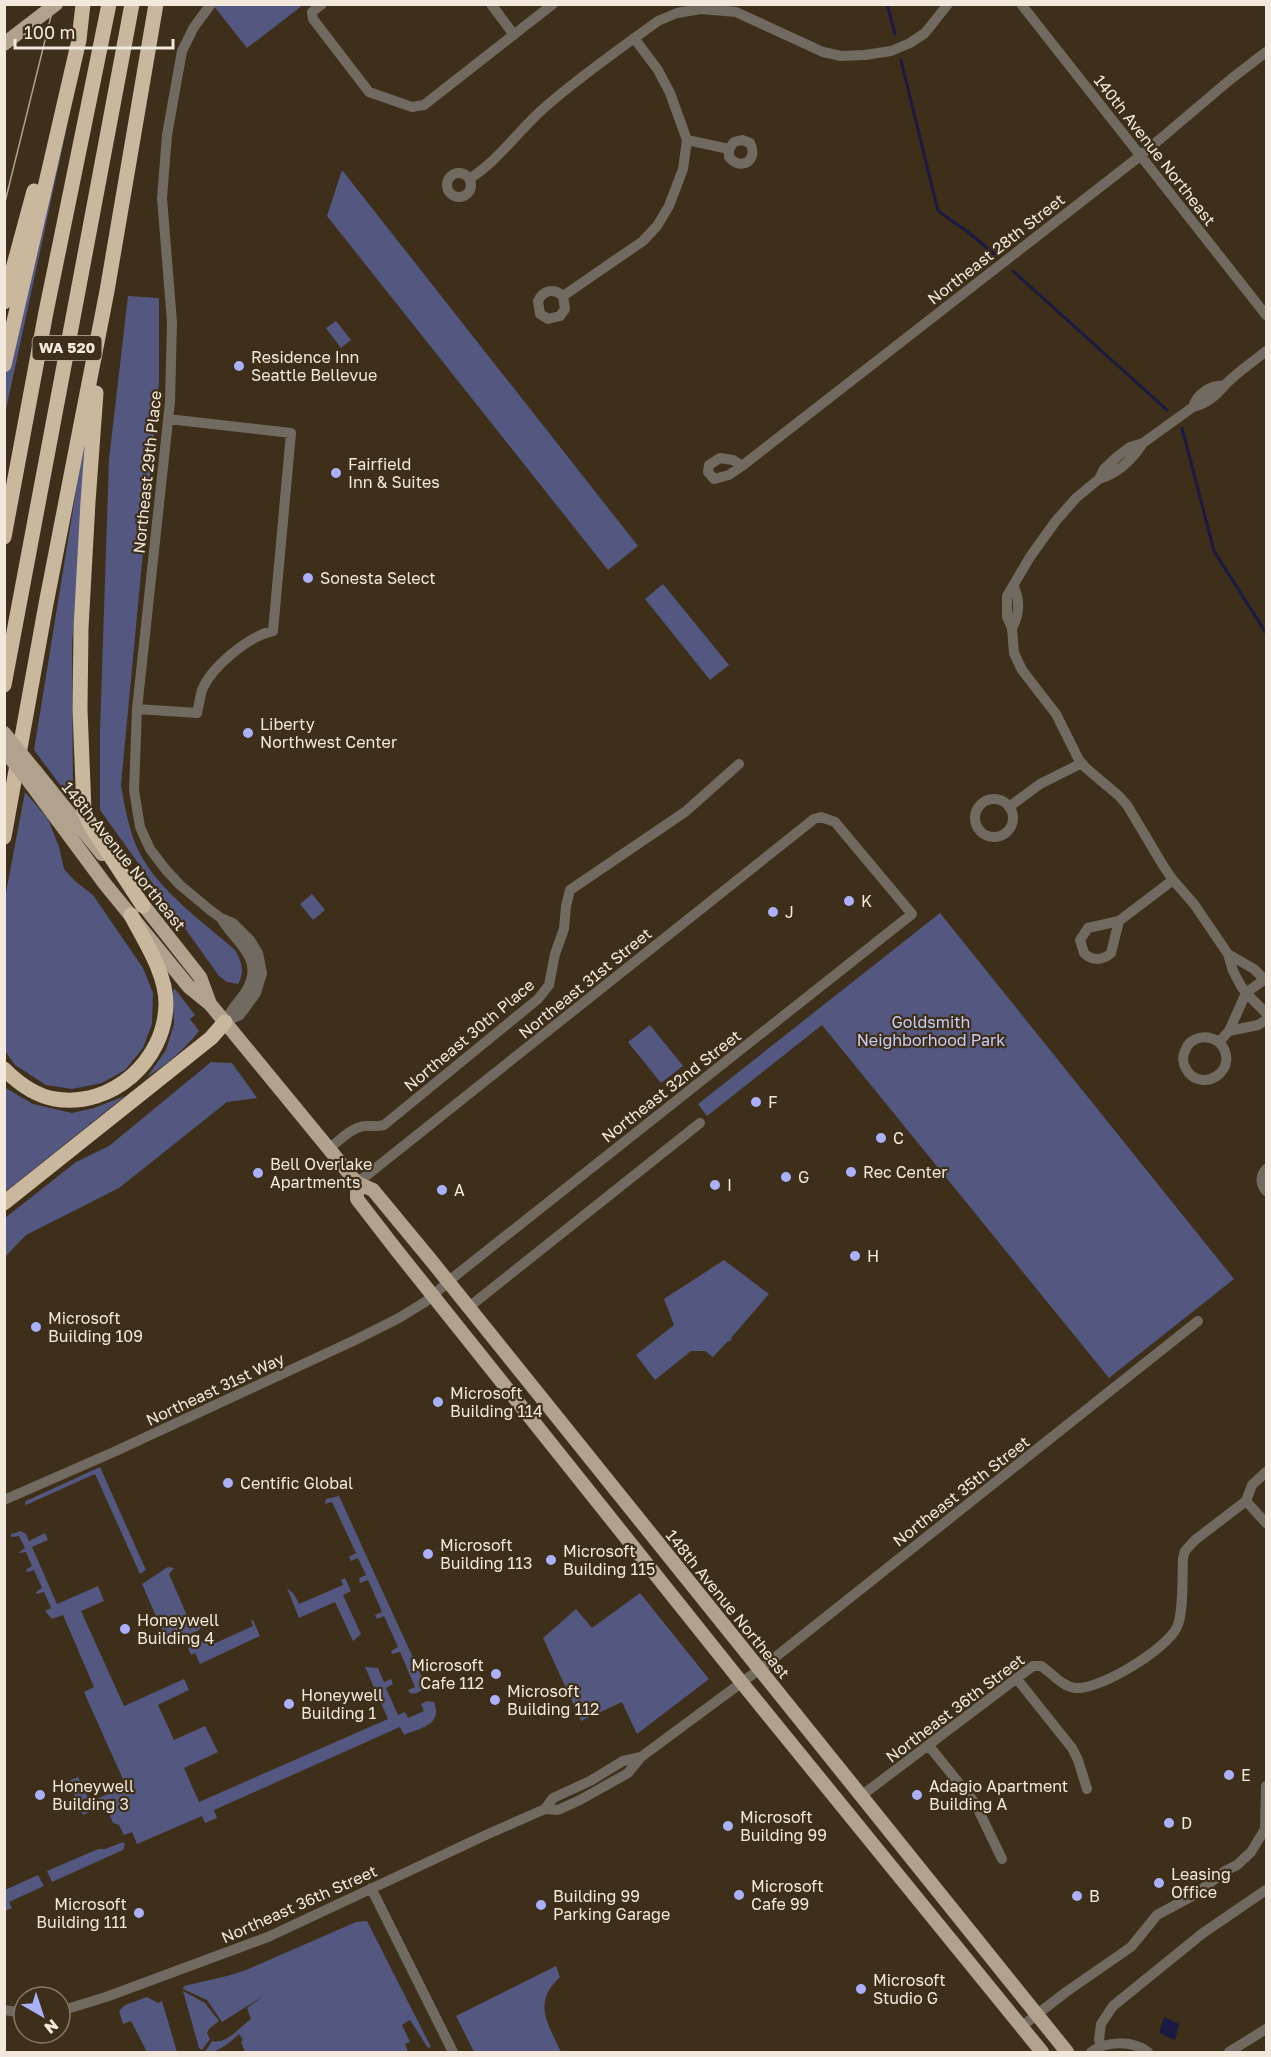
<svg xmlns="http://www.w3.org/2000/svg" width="1271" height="2057" font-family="'Golos Text',sans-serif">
  <rect width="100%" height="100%" fill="#3d2f19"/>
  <path fill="#54577f" d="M213 5H303L247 48Z
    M68 122 5 414 4 380 7 369Z
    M342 170 638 546 608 570 327 216Z
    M128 296 159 298V383L121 785C125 808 129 831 139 852 160 892 202 921 235 950 242 962 245 972 238 984L227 982 219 976 100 810V730L109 459Z
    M336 321 351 340 341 348 326 328Z
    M86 429 88 433 72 644 73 798H70L34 750Z
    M663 584 729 665 710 680 645 599Z
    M25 792 48 819 59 847 64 869 75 881 93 895 143 968 153 993 152 1024 143 1048 125 1070 102 1083 72 1089 46 1085 15 1065 5 1051V898Z
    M312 894 325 910 313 920 300 904Z
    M940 913 1234 1279 1109 1378 822 1025 707 1116 698 1104Z
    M175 989 195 1015 190 1019 199 1031C185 1049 166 1065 147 1077L166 1050 174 1024 173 990Z
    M650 1025 683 1066 661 1083 628 1042Z
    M211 1062 232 1063 257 1098 227 1102 119 1188 26 1235 5 1257V1218L76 1162 109 1146Z
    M4 1087 33 1104 72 1113 94 1108 125 1096 5 1192Z
    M724 1260 769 1294 731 1338 732 1340 727 1342 713 1357 705 1351H691L655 1380 636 1355 674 1325 664 1299Z
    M100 1467 146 1570 140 1574 95 1474 26 1505 25 1503 26 1501Z
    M339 1496 426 1686C422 1691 416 1695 410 1693L408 1690 415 1687 400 1652 392 1654 391 1651 398 1647 384 1616 377 1619 375 1615 382 1612 368 1580 360 1583 359 1578 366 1575 358 1558 351 1561 349 1557 356 1553 332 1502 325 1504 326 1499Z
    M21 1531 26 1534 29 1541 45 1533 48 1540 32 1547 57 1604 98 1586 104 1601 81 1611 124 1706 184 1679 189 1690 158 1705 174 1740 205 1726 218 1752 184 1768 199 1802 388 1719 365 1667 378 1668 384 1682 391 1679 393 1684 386 1688 398 1715 405 1712 408 1718 424 1711 421 1704 427 1701 434 1702C443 1725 421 1728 404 1735L400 1727 214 1810 217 1818 205 1823 202 1816 137 1844 132 1832 124 1835 119 1825 113 1823 105 1805 83 1815 68 1781 78 1777 90 1802 126 1786 87 1699 84 1692 94 1687 63 1615 52 1619 45 1611 51 1608 44 1592 37 1594 36 1592 42 1588 34 1570 28 1572 26 1571 27 1569 32 1566 26 1552 18 1553 25 1548 19 1536 12 1537 11 1536V1534Z
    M168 1567 174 1568 169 1574 192 1627 198 1625 201 1627 199 1630 183 1637 184 1640 169 1646 142 1584Z
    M345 1578 351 1591 343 1595 361 1634 353 1641 335 1602 299 1618 287 1588 294 1594 299 1604 343 1585 341 1580Z
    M640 1593 709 1679 637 1734 622 1702 581 1721 543 1638 576 1609 592 1628Z
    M253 1620 260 1636 200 1664 195 1653 191 1655 188 1648 205 1640 209 1646 253 1626 251 1621Z
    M123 1842 125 1845 123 1850 52 1882 47 1871 98 1849H105Z
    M38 1875 44 1886 9 1902 12 1908 5 1911V1890Z
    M367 1921 431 2047 428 2048 410 2020 402 2025 410 2042 405 2044 408 2052H245L241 2042 243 2040 239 2034C229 2043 219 2053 205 2052L212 2041C226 2045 240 2027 251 2019L247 2008 263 1996 222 2022 207 2000 183 1989 184 1986 231 1975 246 1970 356 1922Z
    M556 1966 560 1977C532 2003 548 2024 561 2052H474L456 2016Z
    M183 1991 205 2003 219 2021 209 2029 207 2033 210 2039 202 2050 199 2048Z
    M147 1997 158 2003 162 2001 177 2052H147L131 2021 123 2024 119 2011 125 2005Z"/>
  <path fill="#1b1a43" d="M1164 2017 1179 2024 1175 2040 1159 2033Z"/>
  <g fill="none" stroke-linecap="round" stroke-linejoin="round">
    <path stroke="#1b1a43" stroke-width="3" d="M887 4 895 34
      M901 60 938 211 968 232 994 254
      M1013 271 1167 410
      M1182 428 1214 551 1266 633"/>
    <path stroke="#716a60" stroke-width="10" d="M211 4 194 27 182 51 167 135 162 198 172 322 170 402 137 709 134 790 140 827 150 849 166 870 180 885 210 910 221 918 233 923 250 940 258 953 262 973 256 993 240 1015 225 1022
      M322 4 312 12 313 19 369 92 412 107 424 105 553 4
      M491 4 514 35
      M1021 4 1266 315
      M687 140 729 149V157C741 172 759 160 750 143L742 140 734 142 729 149
      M447 185a12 12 0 1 1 24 0a12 12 0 1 1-24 0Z
      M469 179C499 160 518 131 544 108 576 80 612 54 647 29L658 21 677 13 701 9 736 12 823 52 841 56 865 55 891 51 910 43 925 33 948 4
      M563 296 565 309 560 316 548 319 540 314 538 301C543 290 554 288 563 296L643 241 657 226 669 206 683 169 687 140 670 93 658 70 634 38
      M1266 351C1253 362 1236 373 1225 385 1215 396 1208 403 1193 407L1143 443 1130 447 1118 456 1104 469 1099 479 1076 498 1055 522 1030 557 1007 596V617L1012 628 1014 653 1022 670 1056 714 1079 760 1086 768 1119 796 1127 805 1164 867 1173 880 1194 904 1228 954 1233 971 1241 986 1246 993 1266 1013
      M1193 407C1197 394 1211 384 1224 386
      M742 466 733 460 720 458 709 465 708 472 714 479 729 475 742 466 1140 156 1231 79 1266 52
      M1099 479C1119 473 1132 460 1143 443
      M1012 628C1020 614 1020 601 1014 587
      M137 709 197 713C199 705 200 697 202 690 212 666 249 636 273 631L291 433 168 419
      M975 818a19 19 0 1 1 38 0a19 19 0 1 1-38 0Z
      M1009 807 1040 784 1082 763
      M221 918C235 943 266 958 246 991 239 1002 230 1010 225 1022
      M1119 921 1088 928 1080 940 1084 953C1092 961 1102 961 1111 953L1119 921 1173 880
      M1228 954 1254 969 1266 981
      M1229 1031 1258 1025 1266 1020
      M1219 1042C1243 1068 1202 1096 1186 1069 1183 1064 1182 1057 1185 1051 1190 1036 1207 1034 1219 1042L1229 1031 1246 993 1265 979
      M328 1150C337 1142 349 1130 360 1127 368 1124 376 1128 384 1125L538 999 549 985 555 954 564 929 566 906 570 890 685 812 739 764
      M1266 1169C1260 1176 1260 1184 1266 1191
      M469 1307 700 1123
      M4 1500 116 1451 353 1341 399 1318 425 1302 455 1276 912 914 835 822 821 817 814 819 357 1183
      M1246 1501 1266 1523
      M1017 1679 1072 1748 1078 1760 1087 1789
      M929 1746 975 1803 1002 1859
      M861 1796 1033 1666H1041C1052 1673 1062 1687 1076 1688 1100 1690 1167 1649 1177 1627 1184 1612 1182 1575 1183 1558L1185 1551 1195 1540 1246 1501 1252 1485 1266 1472
      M545 1809 553 1798 590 1781 623 1761 641 1757
      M371 1888 453 2052
      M4 2010 24 2013
      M60 2011 106 1997 268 1937 488 1834 545 1809 558 1810 580 1800 628 1773 641 1757 768 1663 1198 1321
      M1021 2027 1066 1992 1131 1947 1157 1915 1196 1894 1225 1871 1237 1865 1251 1852 1265 1829 1266 1786
      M1101 2045 1099 2040 1101 2024 1113 2006 1203 1933 1266 1890
      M1091 2052C1106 2041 1132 2040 1148 2052
      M1229 2052 1266 2029"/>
    <path stroke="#b0a28c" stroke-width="14" d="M4 44 56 4
      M36 772 102 854
      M31 784 105 884 189 987 210 1004 357 1183 373 1190 430 1259 1067 2052
      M137 897 200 977 210 1004
      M357 1183V1199L398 1252 742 1683 1042 2052"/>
    <path stroke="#c9b79e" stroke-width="15" d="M4 302 34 191
      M4 365 79 40 83 4
      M96 393 88 502 81 628 80 709 84 811 92 828 143 906
      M4 537 46 312 109 4
      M4 685 132 4
      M4 837 46 604 107 291 156 4
      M4 1069C18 1083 36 1096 55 1099 112 1108 165 1061 166 1004 166 973 145 942 131 915
      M4 1203 211 1038 225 1022"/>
    <path stroke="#aca190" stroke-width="1.5" d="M4 206 54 4"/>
    <path stroke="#b0a28c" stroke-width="14" d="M4 733 36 772
      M4 750 31 784"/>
  </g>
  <g fill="#aab0fb" stroke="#3d2f19" stroke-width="2">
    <circle cx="239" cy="366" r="6"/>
    <circle cx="336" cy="473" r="6"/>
    <circle cx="308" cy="578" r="6"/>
    <circle cx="248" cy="733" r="6"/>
    <circle cx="849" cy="901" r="6"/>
    <circle cx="773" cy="912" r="6"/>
    <circle cx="756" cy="1102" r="6"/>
    <circle cx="881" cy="1138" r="6"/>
    <circle cx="851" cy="1172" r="6"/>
    <circle cx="258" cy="1173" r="6"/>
    <circle cx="786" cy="1177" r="6"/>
    <circle cx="715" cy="1185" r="6"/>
    <circle cx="442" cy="1190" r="6"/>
    <circle cx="855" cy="1256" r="6"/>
    <circle cx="36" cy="1327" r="6"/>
    <circle cx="438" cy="1402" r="6"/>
    <circle cx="228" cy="1483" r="6"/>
    <circle cx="428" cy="1554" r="6"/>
    <circle cx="551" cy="1560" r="6"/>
    <circle cx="125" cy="1629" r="6"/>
    <circle cx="496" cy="1674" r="6"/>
    <circle cx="495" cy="1700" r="6"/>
    <circle cx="289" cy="1704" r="6"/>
    <circle cx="1229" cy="1775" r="6"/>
    <circle cx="40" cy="1795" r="6"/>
    <circle cx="917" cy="1795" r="6"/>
    <circle cx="1169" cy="1823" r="6"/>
    <circle cx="728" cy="1826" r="6"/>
    <circle cx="1159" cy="1883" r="6"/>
    <circle cx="739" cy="1895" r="6"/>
    <circle cx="1077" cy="1896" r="6"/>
    <circle cx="541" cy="1905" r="6"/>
    <circle cx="139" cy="1913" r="6"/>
    <circle cx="861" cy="1989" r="6"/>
  </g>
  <g text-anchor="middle" stroke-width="4.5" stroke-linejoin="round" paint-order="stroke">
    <rect fill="#3d2f19" stroke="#bcb1a2" stroke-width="1.5" x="32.5" y="336" width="69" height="24" rx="4.5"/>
    <g font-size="15" font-weight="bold" fill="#f2e9dc">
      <text x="67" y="353">WA 520</text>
    </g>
    <g font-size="16" fill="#f2e9dc" stroke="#3d2f19">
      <text transform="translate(1155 150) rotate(52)" y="6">140th Avenue Northeast</text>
      <text transform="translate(996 249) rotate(-38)" y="6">Northeast 28th Street</text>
      <text transform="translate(147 472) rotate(-84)" y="6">Northeast 29th Place</text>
      <text transform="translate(124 856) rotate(51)" y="6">148th Avenue Northeast</text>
      <text transform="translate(585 983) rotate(-39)" y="6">Northeast 31st Street</text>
      <text transform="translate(469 1035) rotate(-40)" y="6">Northeast 30th Place</text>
      <text transform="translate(671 1086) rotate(-38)" y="6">Northeast 32nd Street</text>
      <text transform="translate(215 1389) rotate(-25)" y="6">Northeast 31st Way</text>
      <text transform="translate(961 1491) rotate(-38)" y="6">Northeast 35th Street</text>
      <text transform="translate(728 1604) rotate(51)" y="6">148th Avenue Northeast</text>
      <text transform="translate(955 1708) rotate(-37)" y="6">Northeast 36th Street</text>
      <text transform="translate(299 1904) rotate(-24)" y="6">Northeast 36th Street</text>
    </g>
    <g font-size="16" fill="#f2e9dc" stroke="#3d2f19" text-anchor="start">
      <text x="251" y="363">Residence Inn<tspan x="251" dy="18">Seattle Bellevue</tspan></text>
      <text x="348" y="470">Fairfield<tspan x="348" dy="18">Inn &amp; Suites</tspan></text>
      <text x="320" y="584">Sonesta Select</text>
      <text x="260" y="730">Liberty<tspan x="260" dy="18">Northwest Center</tspan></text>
      <text x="861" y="907">K</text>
      <text x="785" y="918">J</text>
      <text x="768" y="1108">F</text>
      <text x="893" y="1144">C</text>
      <text x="270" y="1170">Bell Overlake<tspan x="270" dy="18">Apartments</tspan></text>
      <text x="863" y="1178">Rec Center</text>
      <text x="798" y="1183">G</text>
      <text x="727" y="1191">I</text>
      <text x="454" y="1196">A</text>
      <text x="867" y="1262">H</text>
      <text x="48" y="1324">Microsoft<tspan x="48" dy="18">Building 109</tspan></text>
      <text x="450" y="1399">Microsoft<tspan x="450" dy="18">Building 114</tspan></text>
      <text x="240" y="1489">Centific Global</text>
      <text x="440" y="1551">Microsoft<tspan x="440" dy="18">Building 113</tspan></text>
      <text x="563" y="1557">Microsoft<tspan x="563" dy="18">Building 115</tspan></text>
      <text x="137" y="1626">Honeywell<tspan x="137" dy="18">Building 4</tspan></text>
      <text x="484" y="1671" text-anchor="end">Microsoft<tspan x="484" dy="18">Cafe 112</tspan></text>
      <text x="507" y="1697">Microsoft<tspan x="507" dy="18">Building 112</tspan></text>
      <text x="301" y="1701">Honeywell<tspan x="301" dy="18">Building 1</tspan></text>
      <text x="1241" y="1781">E</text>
      <text x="52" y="1792">Honeywell<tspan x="52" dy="18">Building 3</tspan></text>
      <text x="929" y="1792">Adagio Apartment<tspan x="929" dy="18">Building A</tspan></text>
      <text x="740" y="1823">Microsoft<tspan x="740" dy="18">Building 99</tspan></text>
      <text x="1181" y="1829">D</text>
      <text x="1171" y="1880">Leasing<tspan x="1171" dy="18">Office</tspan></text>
      <text x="751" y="1892">Microsoft<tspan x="751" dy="18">Cafe 99</tspan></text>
      <text x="553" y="1902">Building 99<tspan x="553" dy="18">Parking Garage</tspan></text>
      <text x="1089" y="1902">B</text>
      <text x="127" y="1910" text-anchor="end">Microsoft<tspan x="127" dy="18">Building 111</tspan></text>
      <text x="873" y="1986">Microsoft<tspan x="873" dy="18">Studio G</tspan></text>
    </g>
    <g font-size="16" fill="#c7ccfa" stroke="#3d2f19">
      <text x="931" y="1028">Goldsmith<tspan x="931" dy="18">Neighborhood Park</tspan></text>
    </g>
  </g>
  <rect width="1271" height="2057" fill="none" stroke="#f2e9dc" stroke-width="12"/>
  <g transform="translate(42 2015) rotate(141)"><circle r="28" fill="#3d2f19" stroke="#857967" stroke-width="1.5"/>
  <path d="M0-4.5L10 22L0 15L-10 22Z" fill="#aab0fb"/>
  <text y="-9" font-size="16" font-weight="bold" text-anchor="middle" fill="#f2e9dc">N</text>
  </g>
  <path d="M15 39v9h158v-9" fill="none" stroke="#f2e9dc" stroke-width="3"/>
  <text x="24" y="39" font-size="18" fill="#f2e9dc" stroke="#3d2f19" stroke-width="4.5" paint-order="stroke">100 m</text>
</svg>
